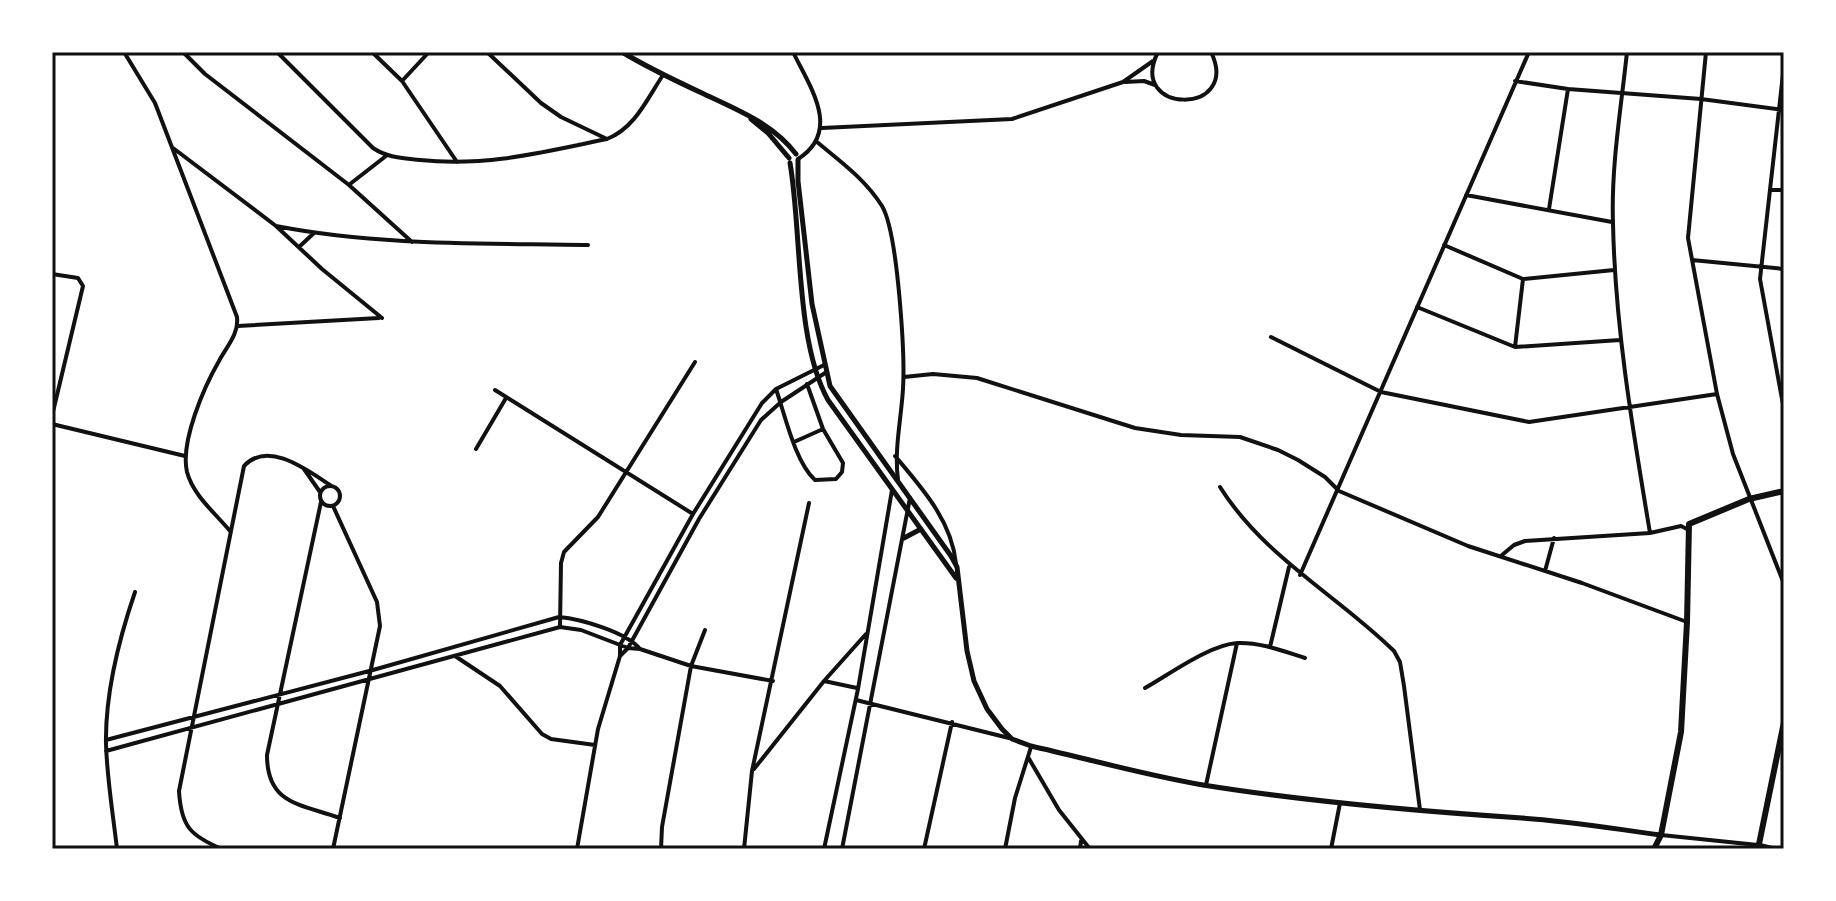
<svg xmlns="http://www.w3.org/2000/svg" width="1836" height="901" font-family="Inter,sans-serif">
  <rect width="100%" height="100%" fill="#fff"/>
  <g fill="none" stroke-linecap="round" stroke-linejoin="round">
    <path stroke="#111" stroke-width="4" d="M124 52 155 103 237 317C239 334 227 346 219 361 204 387 180 442 187 472 193 495 215 513 230 531
      M183 52 205 74 349 185 412 242
      M277 52 373 148C388 158 402 158 420 160 486 167 544 152 607 139 635 128 647 99 663 75
      M372 52 402 81 457 162
      M487 52 541 103 561 117 607 139
      M793 52C810 87 842 131 798 159
      M1158 52C1126 115 1242 116 1211 52
      M1627 52C1621 109 1611 166 1613 223 1615 327 1633 431 1650 533
      M1706 52 1688 238 1717 394 1733 454 1784 584
      M1784 65 1760 279 1784 410
      M402 81 429 52
      M1515 81 1568 89 1701 99 1784 110
      M1125 82 1144 81 1155 85
      M822 128 1012 119 1123 82 1153 61
      M817 142C841 162 865 179 882 206 898 233 905 355 903 389 901 421 894 449 898 480
      M173 148 276 226 322 269 382 318
      M350 184 386 156
      M1770 190H1784
      M1466 195 1612 222
      M1549 209 1568 89
      M276 226C379 246 483 243 588 245
      M1444 245 1523 279 1614 270
      M299 247 314 233
      M1692 260 1784 269
      M52 274 78 278 83 286 52 416
      M1417 307 1515 347 1620 340
      M238 326 379 318
      M1271 337 1381 392 1529 422 1717 394
      M1515 347 1523 279
      M904 377 933 374 977 378 1135 428 1181 435 1240 437 1278 450 1298 460 1325 477 1339 491 1468 546 1582 583 1687 622
      M776 389C785 415 795 462 815 480L836 479 842 472 843 463 823 429 807 384
      M495 390 693 514
      M52 424 185 456
      M794 442 823 429
      M476 449 506 398
      M895 456C922 488 952 521 956 564
      M304 469 320 492
      M320 496a10 10 0 1 1 20 0a10 10 0 1 1-20 0Z
      M1220 487C1264 557 1337 595 1394 651L1400 662 1404 686 1420 810
      M321 502 267 755C267 805 301 804 340 818
      M1502 555 1514 545 1525 541 1650 533 1681 526 1689 530
      M1545 571 1554 538
      M1300 575 1529 52
      M560 627 561 563 564 552 598 517 695 362
      M1270 647 1289 567
      M455 656 500 686 542 734 551 739 595 745
      M620 656 628 648 699 519 761 420 781 402 825 373
      M824 681 857 688
      M1145 688C1170 674 1209 645 1237 643 1260 642 1283 651 1305 658
      M856 700 1009 738
      M106 740 373 670 559 617C581 619 626 632 640 649
      M106 751 560 627 581 630 628 648 640 649 691 666 773 681
      M1028 757 1059 810 1090 849
      M754 769 824 681 866 634
      M1206 785 1237 643
      M1661 835 1758 845
      M117 849C113 814 107 779 106 744 105 693 119 639 135 592
      M222 849C191 836 181 827 179 791L244 466C268 440 307 470 330 485
      M333 849 380 626 377 602 333 506
      M577 849 598 729 620 656V645L693 514 762 403 776 389 824 365
      M661 849 662 827 691 666 705 630
      M744 849 752 771 809 503
      M824 849 858 689 892 490
      M842 849 910 498
      M924 849 952 722
      M1005 849 1015 798 1031 747
      M1080 849 1081 841
      M1331 849 1340 803"/>
    <path stroke="#111" stroke-width="5" d="M1758 845 1774 849"/>
    <path stroke="#111" stroke-width="5" d="M622 52C648 68 676 81 704 94 739 111 772 123 796 154
      M751 119 768 133 789 158
      M798 160V181L812 304 830 386 951 556 957 567 967 651 974 681 987 709 1002 729 1012 739 1031 746C1088 759 1145 775 1203 785 1309 802 1415 811 1522 818 1569 821 1615 829 1661 835
      M790 163C802 232 795 341 828 400L956 578
      M904 538 921 529"/>
    <path stroke="#111" stroke-width="6" d="M1654 849 1661 835 1681 732 1687 622 1689 524 1749 499 1784 491
      M1758 849 1784 722"/>
  </g>
  <rect width="1836" height="901" fill="none" stroke="#ffffff" stroke-width="108"/>
  <rect x="54" y="54" width="1728" height="793" fill="none" stroke="#111" stroke-width="3"/>
</svg>
